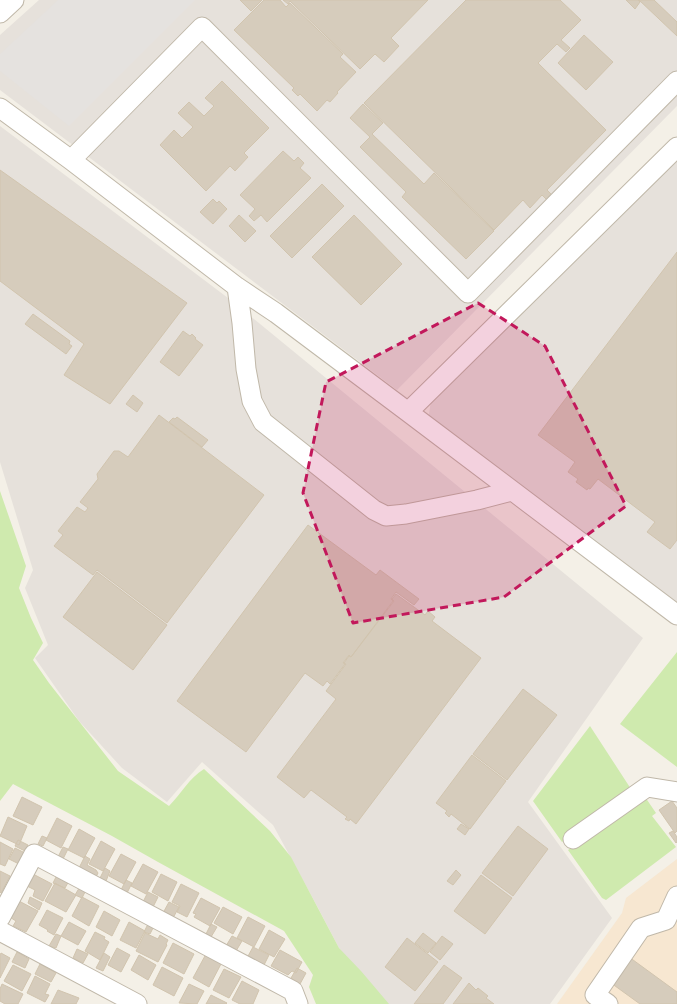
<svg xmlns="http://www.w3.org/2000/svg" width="677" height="1004" font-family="'Source Sans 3',sans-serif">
  <rect width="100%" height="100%" fill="#f4f0e7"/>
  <path fill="#f7e7d1" d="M677 859V1004H557L622 913 626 898Z"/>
  <path fill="#e6e1db" d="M39 0H677V106L397 390 0 90V35Z
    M0 126 232 301 643 638 528 802 612 918 550 1004H379L339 948 317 906 273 825 202 762 167 802 122 768 79 721 35 658 48 645 25 588 33 570 0 462Z
    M677 159V606L428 420 431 401Z"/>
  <path fill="#cfeaae" d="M0 491 26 566 19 588 31 618 43 643 33 660 49 683 118 771 169 806C181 794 189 778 204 769L270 831 291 857 339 948 361 971 389 1004H316L309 987 313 975 284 931 158 862 112 836 13 784 0 801Z
    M677 652V767L620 724Z
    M590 726 631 789 562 842 533 801Z
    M643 794 656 813 652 816 676 847 606 900 602 898 568 850Z"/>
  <path fill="#e5e2df" d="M58 0H195L69 126 0 71V54Z"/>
  <path fill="#d6ccbc" stroke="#d1c4ae" d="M240 0H262L251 11Z
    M264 0H280L286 7 290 3 343 54 340 57 356 72 337 92 338 93 330 102 327 100 317 111 300 94 298 96 292 90 294 88 234 30Z
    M283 0H428L391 38 399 46 384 62 375 54 360 69 290 1 288 4Z
    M466 0H560L581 20 561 40 570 48 566 52 557 44 538 63 606 130 547 190 552 195 547 200 542 195 530 208 523 200 494 230 364 103Z
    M626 0H638L640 2 635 9Z
    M639 0H654L677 22V36Z
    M584 35 613 62 586 90 558 63Z
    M222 81 269 128 244 153 248 157 235 171 230 166 206 191 160 145 174 130 182 138 193 127 178 113 189 102 204 116 214 106 205 98Z
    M363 104 383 123 372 134 424 184 434 173 494 231 466 259 402 197 406 192 360 147 370 137 350 118Z
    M283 151 294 161 298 157 304 163 300 168 311 178 267 222 261 215 254 221 249 216 255 209 240 195Z
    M0 170 187 303 110 404 64 375 84 344 0 281Z
    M322 184 344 206 292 258 270 236Z
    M213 199 217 203 219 201 227 209 213 224 200 212Z
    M239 215 256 231 245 242 229 226Z
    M354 215 402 264 361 305 312 257Z
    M677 252V540L670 549 647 532 655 522 598 479 590 489 588 488 587 490 576 482 578 479 568 472 575 462 538 435Z
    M33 314 70 341 69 344 72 346 66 354 25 324Z
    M183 331 190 336 192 334 196 338 195 339 203 345 179 376 160 362Z
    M133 395 143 403 137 412 126 404Z
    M159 415 264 495 167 623 97 570 93 575 54 546 63 535 58 531 77 507 85 512 88 508 80 502 98 479 97 474 114 451H119L128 457Z
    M177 417 208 440 202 447 169 422 173 418 175 419Z
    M308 525 376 575 380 570 419 599 414 605 396 592 391 599 393 601 351 657 349 655 343 663 345 664 330 684 327 681 323 686 305 673 246 752 177 701Z
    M97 572 167 625 133 670 63 617Z
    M396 594 425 615 428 611 435 617 432 621 481 658 356 824 350 819 349 821 345 819 347 817 311 790 304 798 277 777 336 699 326 691 346 664 344 663 349 656 351 657 394 601 392 599Z
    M523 689 557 715 507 780 473 754Z
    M472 755 506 781 470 829 451 814 449 817 445 813 447 811 436 803Z
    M22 797 42 807 33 825 13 816Z
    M672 801 677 808V831L675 833 659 810Z
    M8 817 27 826 19 845 0 836Z
    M57 818 72 826 61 848 46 840Z
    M461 824 469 829 465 835 457 829Z
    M518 826 548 849 513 896 482 873Z
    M79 829 95 838 84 858 68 850Z
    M673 831 677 837V842L676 843 669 833Z
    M42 836 47 838 43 846 38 844Z
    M18 840 28 845 25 851 15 846Z
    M101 841 115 849 103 871 89 864Z
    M0 842 13 849 5 866 0 864Z
    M63 847 68 849 63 859 58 857Z
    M15 848 25 853 19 864 9 859Z
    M121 854 136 862 124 884 109 876Z
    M85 856 90 859 87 865 96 870 98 873 96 877 79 868Z
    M143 864 158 872 146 894 131 886Z
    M105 868 110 871 106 881 100 878Z
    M456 870 461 875 453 885 447 881Z
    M0 871 10 876 1 893 0 892Z
    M58 873 70 879 65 888 53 883Z
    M33 874 52 884 43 901 33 896 35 890 27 886Z
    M161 874 177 882 168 901 152 892Z
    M481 875 512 898 485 934 454 911Z
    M126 880 132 883 127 893 121 890Z
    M55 883 76 895 66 912 45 901Z
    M181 884 199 893 187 917 177 912 180 906 172 902Z
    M81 885 87 888 82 898 75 895Z
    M148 892 158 897 153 907 143 902Z
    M30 897 42 903 39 910 28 903Z
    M82 897 99 906 89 926 72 916Z
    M201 898 220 908 210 926 194 917 196 914 193 913Z
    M17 900 38 911 26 932 13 926 16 921 8 916Z
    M169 902 179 907 173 918 163 913Z
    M223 907 242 917 233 934 214 923Z
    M47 910 63 918 54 935 47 931 48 930 39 925Z
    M104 911 120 920 112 936 96 927Z
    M248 917 265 926 254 947 237 938Z
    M69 922 86 931 78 945 61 936Z
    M129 922 145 931 136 948 120 940Z
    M149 922 155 924 150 934 144 932Z
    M211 924 217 927 211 937 206 934Z
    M269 930 285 939 274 957 259 949Z
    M95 932 105 937 104 939 109 942 100 960 85 951Z
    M145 933 158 939 160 935 168 940 166 944 167 945 158 962 136 951Z
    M423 933 436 943 428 953 415 943Z
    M56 934 61 936 56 948 49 946Z
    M232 936 242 941 236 951 226 946Z
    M442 936 453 944 440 960 430 952Z
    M407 938 438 962 415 991 385 967Z
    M173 943 194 954 184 974 163 963Z
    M253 947 269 955 264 965 247 958Z
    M117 948 130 955 121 972 108 965Z
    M77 949 88 954 83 963 73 958Z
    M280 950 302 962 296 973 292 971 288 975 271 966Z
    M17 952 29 959 25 968 12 962Z
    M1 953 10 958 0 978V955Z
    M104 953 110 957 103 971 96 968Z
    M206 954 222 962 209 987 193 978Z
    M139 955 156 965 148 980 131 970Z
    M629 957 677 992V1004H640L611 983Z
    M40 964 56 973 51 982 35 974Z
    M13 965 31 974 22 991 4 981Z
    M444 965 462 978 443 1004H414Z
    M162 967 183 978 174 996 153 985Z
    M297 968 306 973 300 984 291 978Z
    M224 969 241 977 229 998 213 990Z
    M35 976 50 984 45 994 49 995 45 1002 27 993Z
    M242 981 259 990 253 1004H240L232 1000Z
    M469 983 476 990 478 988 488 996 486 998 494 1004H453Z
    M2 984 23 994 18 1004H5L0 1001V989Z
    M189 984 204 991 197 1004 179 1003Z
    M58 990 79 998 76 1004H51Z
    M211 995 227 1003 226 1004H206Z"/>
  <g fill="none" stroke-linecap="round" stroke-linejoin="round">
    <defs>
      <path id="minor" d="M0 13 14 0
        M0 108 71 160 237 287 276 313 408 412 677 615
        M71 160 202 27 468 293 677 81
        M237 287 242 323 246 369 252 401 263 422 374 510 386 516 406 514 477 500 512 491
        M408 412 677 147
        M573 839 647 787 677 792
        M0 918 34 854 293 991 298 1004
        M0 931 137 1004
        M608 1004 595 995 641 928 666 920 677 896"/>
    </defs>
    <use href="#minor" stroke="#c0b8a9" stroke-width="21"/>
    <use href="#minor" stroke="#fff" stroke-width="19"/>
  </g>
  <path fill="#c2185b" fill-opacity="0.2" stroke="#c2185b" stroke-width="3" stroke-dasharray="8 5" stroke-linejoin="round" d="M478 303 545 346 626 506 504 597 353 623 303 493 326 382Z"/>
</svg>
